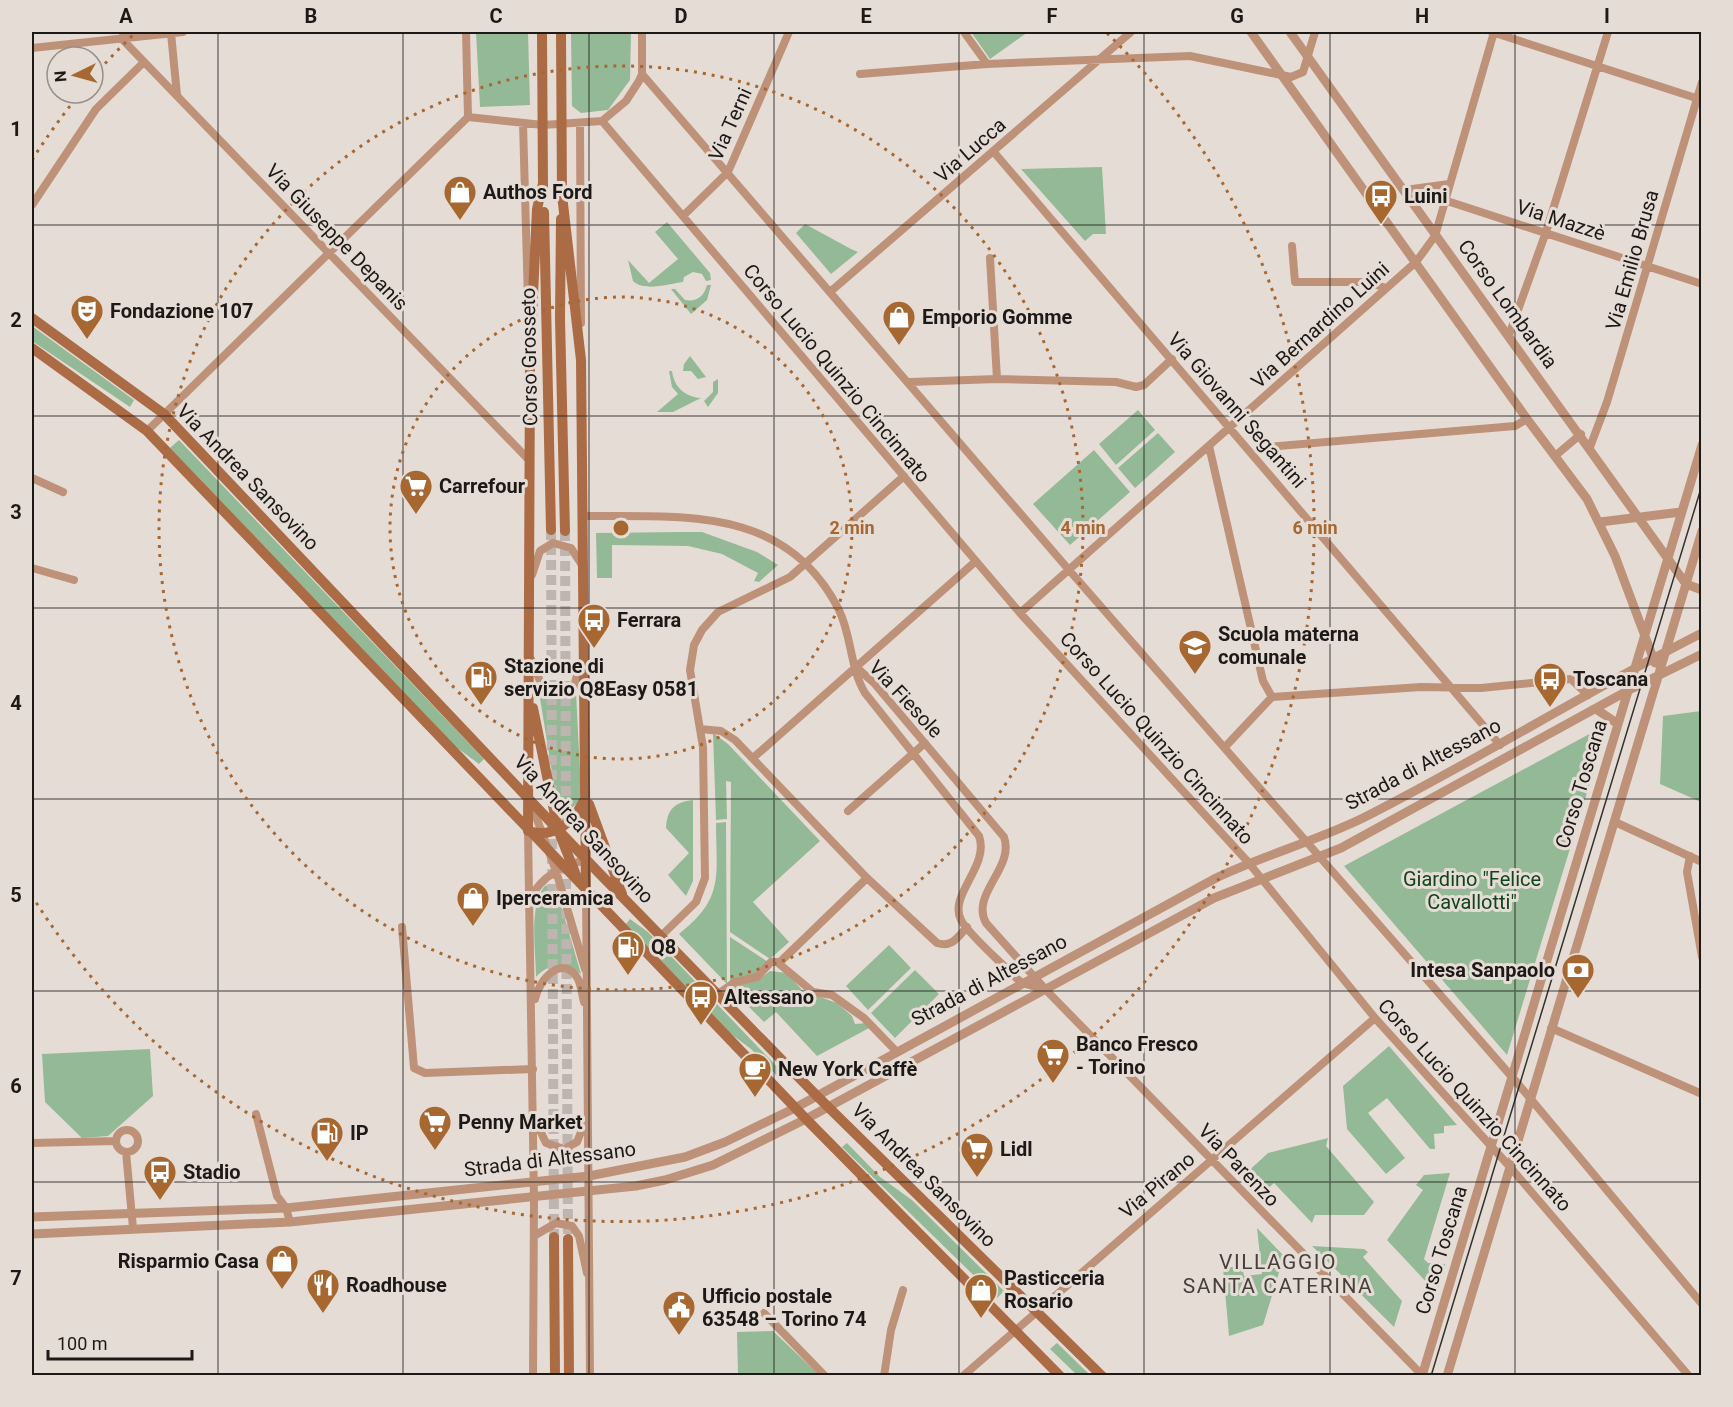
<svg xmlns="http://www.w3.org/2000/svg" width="1733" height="1407" font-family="Roboto,sans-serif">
  <rect width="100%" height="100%" fill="#e6dcd6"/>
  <path fill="#94b997" d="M476 32H528L530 105 480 107Z
    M571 32H631L630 80 608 110 581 113 572 106Z
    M971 32H1028L990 59Z
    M1102 167 1106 234H1093L1085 241 1021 169Z
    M667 222 710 273 711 280 706 281 702 274 693 272 684 277 683 282C668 284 645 292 633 281L628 260 649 283 678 259 655 232Z
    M805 224 851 249 858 252 831 274 796 233Z
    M707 285H711L707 300 691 314 671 289H675L685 300C696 302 704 297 707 285Z
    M32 326 134 400 130 407 32 341Z
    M690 356 706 377 698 379 691 371H683L684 364Z
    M669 371H672C674 387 685 397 701 398L673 412H657L678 394 672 387Z
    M718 379V393L708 407 704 401 713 392V382Z
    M1138 410 1155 430 1116 465 1099 444Z
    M1158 433 1175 452 1135 488 1118 468Z
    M179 440 484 759 479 764 456 747 170 448Z
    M1094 450 1130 492 1070 545 1033 504Z
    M680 532H702L757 552 778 565 759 582 754 581 758 573 722 554 688 546 612 545V578H597L596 533Z
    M539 692C551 702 563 700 576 692L581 792 578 803 566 812 557 803Z
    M1701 711H1702L1701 802 1660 784 1663 716Z
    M1608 724 1507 1055 1344 866Z
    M713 733 728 744 820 841 753 902 789 942 770 959 730 932 731 782 726 781 727 819 716 820Z
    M693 800V881L686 896 668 875 689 853 666 828C667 810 674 802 693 800Z
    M726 822 727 984 679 934C725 898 716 876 716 823Z
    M546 885 559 899 581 974C564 963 550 962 536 977 536 953 528 902 546 885Z
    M630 919 648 932 782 1072 778 1077 751 1049 731 1034 626 924Z
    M730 937 768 962 754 976H744L730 982Z
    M889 945 911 968 868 1010 846 986Z
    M915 970 939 994 895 1038 871 1013Z
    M770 971 787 973 803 991 837 1003 852 1016 855 1024 867 1023 871 1027 817 1056 776 1012 764 1022 731 989 738 983 758 980Z
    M1389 1046 1457 1125 1444 1126V1133L1434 1134 1435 1149H1430L1387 1098 1368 1113 1405 1158 1386 1174 1347 1129 1343 1086Z
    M150 1049 153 1096 108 1136 82 1138 45 1102 42 1054Z
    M1328 1138 1326 1146 1374 1202 1364 1215H1315L1312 1223 1274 1183 1262 1194 1243 1176 1268 1153Z
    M847 1143 880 1177 912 1200 1004 1291 997 1298 842 1147Z
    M1450 1173 1424 1259 1428 1263 1445 1264 1438 1290 1430 1286 1387 1240 1423 1190 1416 1185 1424 1175Z
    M1257 1228 1284 1256 1263 1325 1229 1336 1223 1268 1242 1266 1244 1276 1262 1274Z
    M1312 1246 1364 1249 1368 1252 1363 1257 1402 1301 1394 1327Z
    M773 1331 819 1375H738L737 1332Z
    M1057 1343 1090 1375H1077L1050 1349Z"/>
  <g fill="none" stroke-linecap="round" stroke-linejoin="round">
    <path stroke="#beb5b0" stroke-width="10" stroke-dasharray="10 5" stroke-linecap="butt" d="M551 530 552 788
      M565 531 566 830
      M552 824 554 1237
      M566 864 568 1239"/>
    <path stroke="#be9279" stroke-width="8" d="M128 32 121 38 528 459
      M466 32 468 117
      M964 32 987 64
      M1492 32 1702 100
      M171 33 177 95
      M32 48 183 32
      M642 74 1069 570 1519 1085 1702 1304
      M860 74 987 64 1190 56 1291 77 1303 72 1315 32
      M468 117 543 125 602 121 626 101 639 81 642 74V32
      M602 121 1020 613 1248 862 1375 1018 1510 1167 1689 1376
      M523 123 528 301
      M580 124 581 323
      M993 151 1500 745
      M1405 190 1449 184
      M1444 200 1702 284
      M32 205 96 109 144 62
      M683 216 728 172 789 32
      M1292 246 1295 282H1367L1386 288
      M990 258 997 379
      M830 292 1131 32
      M1509 335 1546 232 1608 32
      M910 382 997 379 1116 382 1136 387 1144 385 1172 359
      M147 431 468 117
      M1209 446 1263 681 1272 697 1421 687 1481 688 1571 679 1588 695
      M1268 447 1515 426 1527 419
      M1590 447 1607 402 1702 82
      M1555 456 1581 434
      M32 478 63 492
      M583 516C683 517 786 505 839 610 852 637 850 668 865 693L979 836C990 866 948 895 961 920 969 935 1002 963 1015 977L1022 983 1046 990
      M32 568 74 580
      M532 575 540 551 553 543 571 548 582 565
      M1020 613 1416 262 1435 236 1494 32
      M531 659 542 686 554 693 568 691 574 687 580 663
      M855 666 874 683 1004 837C1015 868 970 894 986 923L1046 990 1422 1375
      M700 729 721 731 735 740 867 878 937 943C952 948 958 937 967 927
      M1225 747 1272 697
      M753 758 976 561
      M531 803 556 871 585 969
      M848 811 925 743
      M1615 822 1702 862
      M528 831 534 1199 533 1376
      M1690 856 1687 872 1702 957
      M586 891 590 1376
      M529 900C542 876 560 866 586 860
      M402 927 414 1068 425 1073 533 1069
      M661 936 696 902 705 878 703 747 690 670 694 645 702 630 718 612 790 577 904 476
      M779 963 867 878
      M718 994 735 982 757 977 771 962H777L813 992 832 995 864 1018 896 1051
      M535 999C539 979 563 953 578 979 581 985 582 994 584 1002
      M1551 1028 1702 1094
      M256 1114 277 1196 286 1208 290 1222
      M536 1122 546 1143 564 1149 577 1142 585 1122
      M116 1141a11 11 0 1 1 22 0a11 11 0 1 1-22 0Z
      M32 1143 115 1141
      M126 1152 133 1228
      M534 1236 556 1223 572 1226 579 1236 587 1273
      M764 1313 825 1376
      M884 1376 891 1330 903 1290
      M963 1376 1375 1018"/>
    <path stroke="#be9279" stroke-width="9" d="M1251 32 1527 419 1587 499 1615 556 1655 663
      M1290 32 1686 584 1702 590
      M1600 522 1681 512
      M1596 709 1618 724
      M32 1217 286 1208 589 1176 685 1157 725 1142 795 1108 1216 878C1264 855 1316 841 1363 818 1478 760 1587 691 1702 633
      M32 1234 290 1222 636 1186 665 1180 713 1165 806 1119 1214 898 1341 848 1629 690 1702 654
      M1422 1376 1702 445
      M1447 1376 1702 531"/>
    <path stroke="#ab6b45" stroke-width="10" d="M542 32 543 188
      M561 32 562 200
      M562 195 581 360 586 891
      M544 212 551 530
      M561 219 560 319 565 531
      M32 318 164 414 599 873 817 1096 1102 1376
      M32 348 147 431 806 1119 1060 1376
      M533 708 558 830 576 875
      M589 804 622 894
      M528 831 530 360 537 209 543 183
      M528 831C554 839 575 822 585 798
      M554 1237 555 1376
      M568 1239 569 1376"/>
    <path stroke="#34302d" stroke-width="1.5" d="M1431 1376 1702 485"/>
  </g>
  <path fill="none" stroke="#1c1917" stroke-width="1.5" stroke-opacity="0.55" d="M218 32V1376M403 32V1376M589 32V1376M774 32V1376M959 32V1376M1144 32V1376M1330 32V1376M1515 32V1376M32 225H1702M32 416H1702M32 608H1702M32 799H1702M32 991H1702M32 1182H1702"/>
  <g fill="none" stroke="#a76730" stroke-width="3" stroke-dasharray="3 6">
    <circle cx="621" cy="528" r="231"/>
    <circle cx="621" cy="528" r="462"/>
    <path d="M32 160A694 694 0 0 1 78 96M93 77A694 694 0 0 1 135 33M1107 33A694 694 0 1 1 32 896"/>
  </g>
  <defs>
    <symbol id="shop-pin" viewBox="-11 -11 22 30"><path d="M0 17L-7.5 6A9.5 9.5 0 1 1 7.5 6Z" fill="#a76730" stroke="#e6dcd6"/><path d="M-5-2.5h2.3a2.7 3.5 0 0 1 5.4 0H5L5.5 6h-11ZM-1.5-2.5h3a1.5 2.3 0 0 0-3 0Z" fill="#fff"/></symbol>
    <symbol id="bus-pin" viewBox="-11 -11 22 30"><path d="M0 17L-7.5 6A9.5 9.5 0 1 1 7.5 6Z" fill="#a76730" stroke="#e6dcd6"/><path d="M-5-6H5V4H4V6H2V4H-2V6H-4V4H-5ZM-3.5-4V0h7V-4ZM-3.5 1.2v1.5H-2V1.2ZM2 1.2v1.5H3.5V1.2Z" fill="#fff"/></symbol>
    <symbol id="theatre-pin" viewBox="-11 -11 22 30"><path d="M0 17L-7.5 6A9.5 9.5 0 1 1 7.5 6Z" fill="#a76730" stroke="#e6dcd6"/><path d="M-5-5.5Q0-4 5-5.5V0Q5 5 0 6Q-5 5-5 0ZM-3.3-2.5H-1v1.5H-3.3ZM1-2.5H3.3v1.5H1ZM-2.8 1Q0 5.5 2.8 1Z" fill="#fff"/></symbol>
    <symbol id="supermarket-pin" viewBox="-11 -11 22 30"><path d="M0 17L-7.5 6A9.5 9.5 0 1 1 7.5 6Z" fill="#a76730" stroke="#e6dcd6"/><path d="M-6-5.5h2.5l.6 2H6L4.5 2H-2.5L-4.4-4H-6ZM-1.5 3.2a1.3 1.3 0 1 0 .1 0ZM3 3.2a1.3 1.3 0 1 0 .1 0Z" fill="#fff"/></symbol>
    <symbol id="school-pin" viewBox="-11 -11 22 30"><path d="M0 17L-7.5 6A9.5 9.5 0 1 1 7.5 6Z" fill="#a76730" stroke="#e6dcd6"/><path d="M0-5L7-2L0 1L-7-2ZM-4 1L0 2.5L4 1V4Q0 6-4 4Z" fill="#fff"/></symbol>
    <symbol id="fuel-pin" viewBox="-11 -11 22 30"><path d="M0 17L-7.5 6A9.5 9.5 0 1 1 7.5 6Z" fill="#a76730" stroke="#e6dcd6"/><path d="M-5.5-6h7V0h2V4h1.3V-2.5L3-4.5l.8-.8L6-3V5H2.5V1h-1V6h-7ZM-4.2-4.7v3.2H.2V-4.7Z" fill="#fff"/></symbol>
    <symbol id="bank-pin" viewBox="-11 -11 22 30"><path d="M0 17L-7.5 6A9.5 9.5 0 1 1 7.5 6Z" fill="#a76730" stroke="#e6dcd6"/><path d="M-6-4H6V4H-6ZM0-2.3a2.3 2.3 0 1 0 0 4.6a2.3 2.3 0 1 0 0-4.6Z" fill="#fff"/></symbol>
    <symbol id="cafe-pin" viewBox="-11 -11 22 30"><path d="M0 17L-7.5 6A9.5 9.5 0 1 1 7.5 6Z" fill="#a76730" stroke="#e6dcd6"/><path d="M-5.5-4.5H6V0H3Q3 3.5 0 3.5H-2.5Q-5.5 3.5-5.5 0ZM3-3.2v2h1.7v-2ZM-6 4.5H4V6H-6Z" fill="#fff"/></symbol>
    <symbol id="restaurant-pin" viewBox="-11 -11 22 30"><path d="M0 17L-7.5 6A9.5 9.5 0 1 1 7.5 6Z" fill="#a76730" stroke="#e6dcd6"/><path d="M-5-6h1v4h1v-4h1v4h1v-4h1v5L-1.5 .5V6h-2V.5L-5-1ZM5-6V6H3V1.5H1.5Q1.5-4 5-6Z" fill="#fff"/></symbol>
    <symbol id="civic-pin" viewBox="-11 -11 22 30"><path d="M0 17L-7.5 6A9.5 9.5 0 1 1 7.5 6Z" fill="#a76730" stroke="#e6dcd6"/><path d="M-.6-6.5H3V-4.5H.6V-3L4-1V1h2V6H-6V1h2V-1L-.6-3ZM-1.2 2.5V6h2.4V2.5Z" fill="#fff"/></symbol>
  </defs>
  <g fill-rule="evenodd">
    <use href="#shop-pin" x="441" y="173" width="38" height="52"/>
    <use href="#bus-pin" x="1362" y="177" width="38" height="52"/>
    <use href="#theatre-pin" x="68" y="292" width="38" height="52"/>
    <use href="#shop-pin" x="880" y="298" width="38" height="52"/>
    <use href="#supermarket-pin" x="397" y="467" width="38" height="52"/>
    <use href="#bus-pin" x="575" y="601" width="38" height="52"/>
    <use href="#school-pin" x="1176" y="627" width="38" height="52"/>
    <use href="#fuel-pin" x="462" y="658" width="38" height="52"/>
    <use href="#bus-pin" x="1531" y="660" width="38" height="52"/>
    <use href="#shop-pin" x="454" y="879" width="38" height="52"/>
    <use href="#fuel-pin" x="609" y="928" width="38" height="52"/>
    <use href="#bank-pin" x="1559" y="951" width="38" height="52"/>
    <use href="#bus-pin" x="682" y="978" width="38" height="52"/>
    <use href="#supermarket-pin" x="1034" y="1036" width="38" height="52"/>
    <use href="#cafe-pin" x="736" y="1050" width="38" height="52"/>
    <use href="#supermarket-pin" x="416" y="1103" width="38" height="52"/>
    <use href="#fuel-pin" x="308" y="1114" width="38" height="52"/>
    <use href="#supermarket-pin" x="958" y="1130" width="38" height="52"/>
    <use href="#bus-pin" x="141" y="1153" width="38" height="52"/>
    <use href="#shop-pin" x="263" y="1242" width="38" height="52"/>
    <use href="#restaurant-pin" x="304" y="1266" width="38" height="52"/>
    <use href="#shop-pin" x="962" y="1271" width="38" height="52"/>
    <use href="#civic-pin" x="660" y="1288" width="38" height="52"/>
  </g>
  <g text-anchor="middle" stroke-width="6" stroke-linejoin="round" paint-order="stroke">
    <g font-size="20" fill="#1c1917" stroke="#e6dcd6">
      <text transform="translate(730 124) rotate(-66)" y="7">Via Terni</text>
      <text transform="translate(970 150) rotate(-41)" y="7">Via Lucca</text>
      <text transform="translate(1561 220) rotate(18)" y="7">Via Mazzè</text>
      <text transform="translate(337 237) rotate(46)" y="7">Via Giuseppe Depanis</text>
      <text transform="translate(1632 260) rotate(-74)" y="7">Via Emilio Brusa</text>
      <text transform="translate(1508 304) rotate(54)" y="7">Corso Lombardia</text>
      <text transform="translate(1320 325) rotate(-42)" y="7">Via Bernardino Luini</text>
      <text transform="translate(529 357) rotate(-91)" y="7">Corso Grosseto</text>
      <text transform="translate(837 373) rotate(50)" y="7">Corso Lucio Quinzio Cincinnato</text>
      <text transform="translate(1237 410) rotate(49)" y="7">Via Giovanni Segantini</text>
      <text transform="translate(248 477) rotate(46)" y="7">Via Andrea Sansovino</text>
      <text transform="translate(906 699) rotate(47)" y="7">Via Fiesole</text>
      <text transform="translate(1157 738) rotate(48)" y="7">Corso Lucio Quinzio Cincinnato</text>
      <text transform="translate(1423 764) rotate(-28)" y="7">Strada di Altessano</text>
      <text transform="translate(1581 784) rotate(-73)" y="7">Corso Toscana</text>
      <text transform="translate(584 829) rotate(47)" y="7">Via Andrea Sansovino</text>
      <text transform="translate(989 980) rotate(-28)" y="7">Strada di Altessano</text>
      <text transform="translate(1475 1105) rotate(48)" y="7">Corso Lucio Quinzio Cincinnato</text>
      <text transform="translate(550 1159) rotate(-7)" y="7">Strada di Altessano</text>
      <text transform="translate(1239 1165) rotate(46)" y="7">Via Parenzo</text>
      <text transform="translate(924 1175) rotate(45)" y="7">Via Andrea Sansovino</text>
      <text transform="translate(1157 1185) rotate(-40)" y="7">Via Pirano</text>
      <text transform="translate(1441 1250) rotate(-73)" y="7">Corso Toscana</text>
    </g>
    <g font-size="20" font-weight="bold" fill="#1c1917" stroke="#e6dcd6" text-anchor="start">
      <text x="483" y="199">Authos Ford</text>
      <text x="1404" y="203">Luini</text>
      <text x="110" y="318">Fondazione 107</text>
      <text x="922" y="324">Emporio Gomme</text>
      <text x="439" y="493">Carrefour</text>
      <text x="617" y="627">Ferrara</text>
      <text x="1218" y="641">Scuola materna<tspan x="1218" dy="23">comunale</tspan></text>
      <text x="504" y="673">Stazione di<tspan x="504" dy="23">servizio Q8Easy 0581</tspan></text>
      <text x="1573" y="686">Toscana</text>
      <text x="496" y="905">Iperceramica</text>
      <text x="651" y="954">Q8</text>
      <text x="1555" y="977" text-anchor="end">Intesa Sanpaolo</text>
      <text x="724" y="1004">Altessano</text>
      <text x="1076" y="1051">Banco Fresco<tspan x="1076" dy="23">- Torino</tspan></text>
      <text x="778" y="1076">New York Caffè</text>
      <text x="458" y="1129">Penny Market</text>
      <text x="350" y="1140">IP</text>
      <text x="1000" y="1156">Lidl</text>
      <text x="183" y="1179">Stadio</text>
      <text x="259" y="1268" text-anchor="end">Risparmio Casa</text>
      <text x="1004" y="1285">Pasticceria<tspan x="1004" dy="23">Rosario</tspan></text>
      <text x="346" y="1292">Roadhouse</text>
      <text x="702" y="1303">Ufficio postale<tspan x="702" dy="23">63548 – Torino 74</tspan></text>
    </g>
    <g font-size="20" fill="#0f451a" stroke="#e6dcd6">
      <text x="1472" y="886">Giardino "Felice<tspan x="1472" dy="23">Cavallotti"</tspan></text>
    </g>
    <g font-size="21" letter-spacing="1.5" fill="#473f3a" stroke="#e6dcd6">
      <text x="1278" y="1269">VILLAGGIO<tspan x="1278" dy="24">SANTA CATERINA</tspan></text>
    </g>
  </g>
  <circle cx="621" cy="528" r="9" fill="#a76730" stroke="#e6dcd6" stroke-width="3"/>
  <g font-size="18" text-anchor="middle" font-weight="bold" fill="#a76730" stroke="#e6dcd6" stroke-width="6" stroke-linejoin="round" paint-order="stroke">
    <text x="852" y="534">2 min</text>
    <text x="1083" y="534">4 min</text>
    <text x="1315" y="534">6 min</text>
  </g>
  <rect width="1733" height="1407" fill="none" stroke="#e6dcd6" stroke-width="66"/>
  <g transform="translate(75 75) rotate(265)"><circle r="28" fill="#e6dcd6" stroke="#958e8a" stroke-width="1.5"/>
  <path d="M0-4.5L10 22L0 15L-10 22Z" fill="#a76730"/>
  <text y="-9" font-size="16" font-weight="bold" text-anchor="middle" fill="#1c1917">N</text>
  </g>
  <path d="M48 1350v9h144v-9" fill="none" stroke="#1c1917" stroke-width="3"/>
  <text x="57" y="1350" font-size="18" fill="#1c1917" stroke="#e6dcd6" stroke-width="4.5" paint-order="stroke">100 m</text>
  <rect x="33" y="33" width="1667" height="1341" fill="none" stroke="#1c1917" stroke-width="2"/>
  <g font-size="20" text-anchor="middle" font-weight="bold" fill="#1c1917">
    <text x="126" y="23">A</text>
    <text x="311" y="23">B</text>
    <text x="496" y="23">C</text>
    <text x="681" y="23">D</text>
    <text x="866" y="23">E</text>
    <text x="1052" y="23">F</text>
    <text x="1237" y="23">G</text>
    <text x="1422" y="23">H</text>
    <text x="1607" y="23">I</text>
    <text x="16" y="136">1</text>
    <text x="16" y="327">2</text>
    <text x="16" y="519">3</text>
    <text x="16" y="710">4</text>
    <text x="16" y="902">5</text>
    <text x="16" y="1093">6</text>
    <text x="16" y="1285">7</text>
  </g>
</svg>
